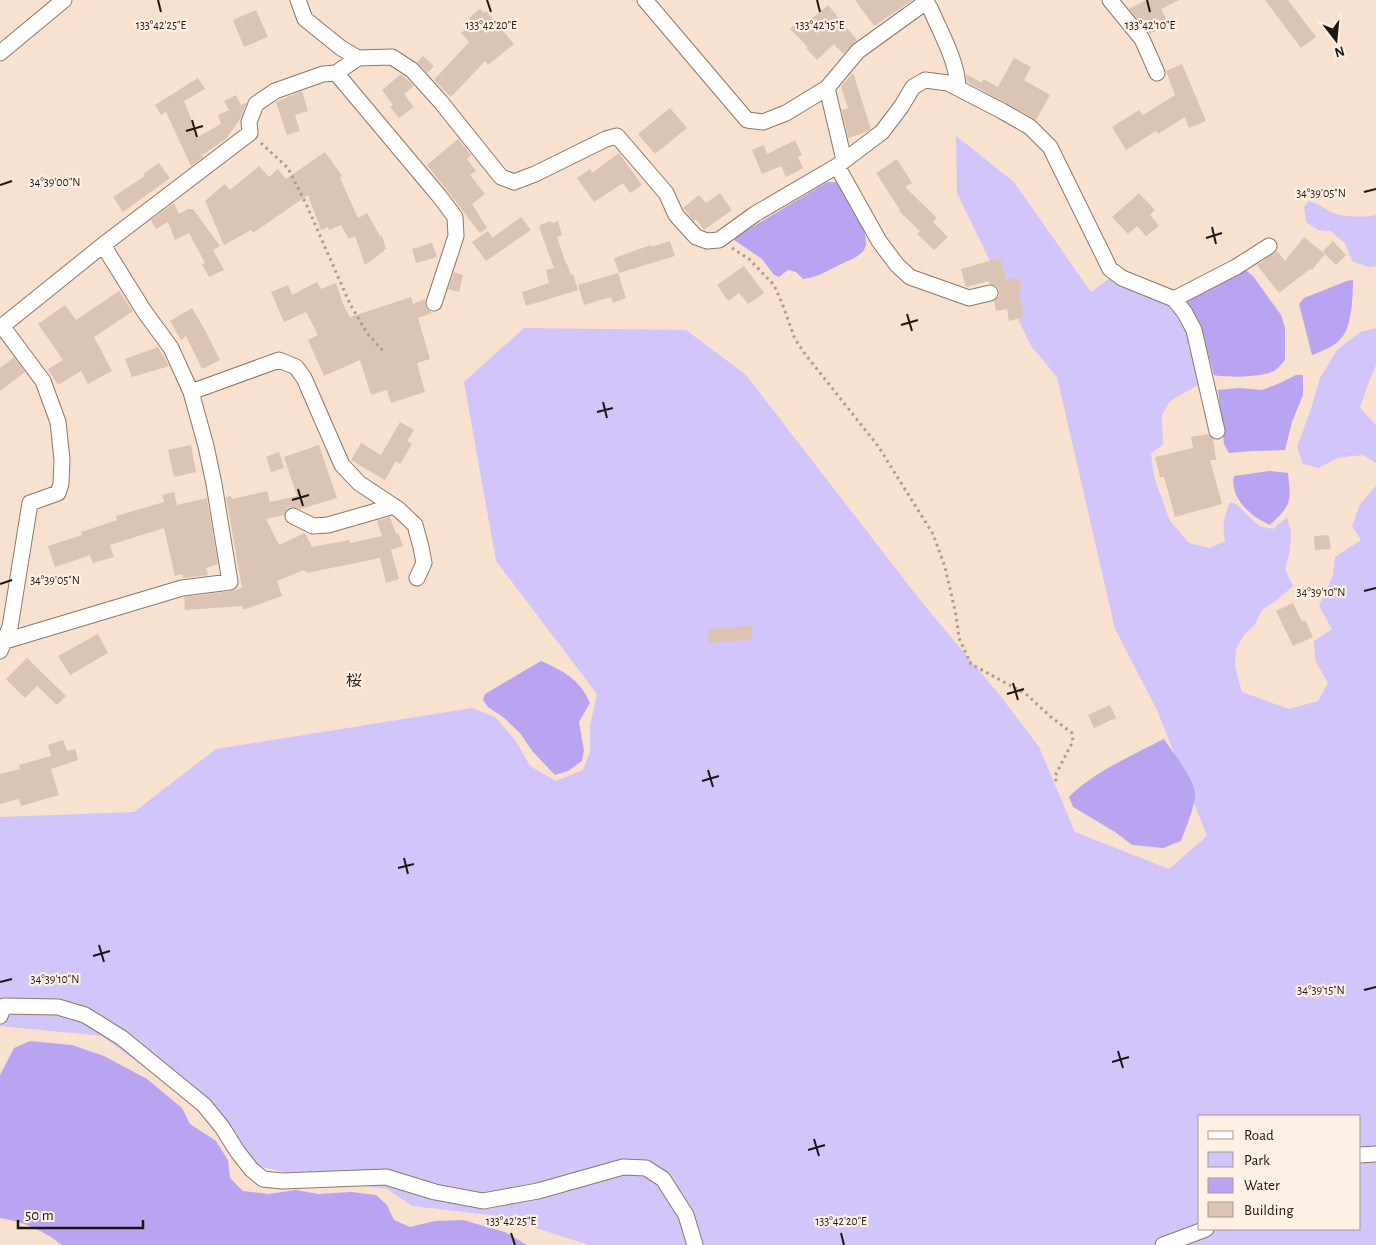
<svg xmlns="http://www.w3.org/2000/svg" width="1376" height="1245" font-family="'Alegreya Sans','Noto Sans JP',sans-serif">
  <rect width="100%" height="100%" fill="#f9e1d0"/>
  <path fill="#d2c5fa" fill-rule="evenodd" d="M956 136 1014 182 1091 292 1109 279 1161 298 1177 313 1190 332 1200 384 1170 401 1162 415 1163 445 1151 453 1154 477 1170 521 1189 543 1210 548 1225 541C1222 525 1224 517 1230 502L1236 504 1259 526 1273 529 1287 517 1291 532 1290 551 1285 569 1293 586 1276 601 1262 610 1256 623 1244 635 1236 649 1235 667 1242 692 1289 709 1318 701 1328 683 1315 660 1314 641 1332 629 1319 606 1333 575 1335 557 1361 540 1352 526 1360 504 1376 486V1245H589L499 1216 412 1206 387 1189 311 1179 251 1164 188 1100 102 1036 0 1026V817L134 812 216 749 472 708 495 717 516 741 530 766 556 781 583 770 590 752V725L597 694 496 561 464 382 524 328 686 330 746 375 920 600 1002 698 1039 747 1075 832 1169 869 1207 836 1157 710 1115 629 1057 377 1031 346 957 193ZM1200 1116H1360V1229H1200Z
    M1309 201C1319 204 1322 207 1331 212 1340 217 1365 218 1376 215V266L1368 267 1352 261 1345 243 1330 231 1318 230 1306 222 1304 207Z
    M1376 328V365L1367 387 1360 408 1376 425V463L1363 455 1337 458 1319 468 1303 464 1297 447 1311 409 1320 378 1337 350 1360 332Z"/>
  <path fill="#b8a4f0" d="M827 182H836C846 195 872 232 865 248 861 257 847 261 839 265 827 271 816 278 803 279L796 272 788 270 779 277 774 275 762 259 734 240 736 237Z
    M1243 268 1253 276 1281 315 1285 328V360C1282 363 1278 369 1274 371 1262 377 1227 378 1214 375L1200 323 1186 300Z
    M1353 280C1353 295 1352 324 1343 336 1336 346 1323 351 1312 355L1299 304 1304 298 1347 281Z
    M1296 375H1303V395L1292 422 1285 450 1252 451 1229 453 1224 444 1218 390 1239 388 1262 390 1280 383Z
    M1269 471 1288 473C1291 503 1292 504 1270 525 1251 517 1229 497 1234 476Z
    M541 661C563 671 580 679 590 703L579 722 584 750 582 761 568 771 555 775 533 752 520 733 503 717 488 707 483 700 485 694Z
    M1164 739C1172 751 1194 779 1195 793 1196 805 1185 830 1181 841L1163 848 1132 845 1115 832 1073 807 1069 797C1089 775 1136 753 1164 739Z
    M30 1041 72 1045 104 1056 147 1079 182 1108 190 1124 216 1141 228 1160 230 1178 243 1191 269 1194 296 1190 318 1194 351 1192 376 1195 387 1205 394 1220 410 1227 435 1221 463 1220 505 1232 527 1245H62C43 1230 24 1222 0 1218V1075L14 1048Z"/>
  <path fill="#dbc4b3" d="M855 0H913L874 26Z
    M1146 0H1179L1161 9 1169 24 1150 34 1129 9Z
    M1265 0H1288L1316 37 1301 48Z
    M828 5 857 40 843 54 834 44 817 60 806 48 808 47 790 29 800 19 805 24Z
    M480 9 484 13 486 11 514 44 488 65 485 61 451 97 434 80 469 42 461 33 473 23 469 18Z
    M256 10 268 37 244 47 233 20Z
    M423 56 434 66 427 73 417 62Z
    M1014 58 1031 67 1024 80 1050 95 1036 120 967 82 966 74 982 83 983 79 998 87Z
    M1182 64 1206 121 1189 128 1185 117 1158 134 1156 131 1126 150 1112 127 1139 110 1143 115 1175 95 1166 71Z
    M853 73 871 129 866 132 848 138 842 110 848 108 841 86Z
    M401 74 414 86 404 94 414 107 399 118 390 107 393 105 382 90Z
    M198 78 205 89 184 101 198 137 221 124 218 115 229 110 224 101 236 95 241 105 247 102 240 119 226 139 202 155 203 157 191 166 166 112 161 115 155 105Z
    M302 91 308 111 295 115 300 131 287 135 276 102Z
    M670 108 687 128 655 154 638 134Z
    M458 139 471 155 467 159 476 171 470 175 485 194 472 204 487 228 480 233 427 165Z
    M795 140 802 155 798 157 803 168 786 177 781 166 762 174 752 150 764 145 767 154Z
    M325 152 342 176 340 178 358 218 367 213 380 236H382L386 249H384V251L365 265 355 236 349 239 341 225 329 230 328 227 321 230 308 195 253 233 251 230 224 245 205 201 225 184 230 190 259 166 269 177 278 169 286 179Z
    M619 153 642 185 630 193 623 183 594 202 577 178 590 169 592 173Z
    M897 159 912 183 905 187 937 218 933 222 948 237 934 250 917 234 920 231 899 211 900 210 876 173Z
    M159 163 170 178 123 212 113 197 145 176 143 174Z
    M720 193 732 210 704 230 696 219 694 221 683 208 699 195 706 203Z
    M1139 193 1155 210 1150 215 1159 226 1146 236 1137 226 1128 234 1112 217Z
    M174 203 179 214 188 209H193L220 246 213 250 224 270 209 277 202 264 205 263 189 233 175 240 168 222 156 229 151 220Z
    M521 217 531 230 486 261 472 242 488 231 492 238Z
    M551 221 552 223 558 221 562 235 557 237 566 264H567L571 275 573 274 578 290 526 306 522 292 549 283 546 270 554 268 539 227H541L540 225Z
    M1304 237 1325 254 1323 251 1333 241 1346 255 1336 265 1325 254 1312 270 1310 269 1279 293 1257 265 1277 251 1285 261Z
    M670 241 675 256 619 273 614 258 651 245 652 247Z
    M432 243 437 257 416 263 412 249Z
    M1000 258 1006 280 1018 277 1022 290 1018 291 1024 317 1009 321 1007 309 996 311 994 301 999 296V290L996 286 989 284V281L966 287 961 269Z
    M744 266 764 293 748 304 739 293 728 301 717 285Z
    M454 272 463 275 459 292 448 289Z
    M618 273 626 298 613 303 611 297 584 305 578 285Z
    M317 282 321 289 336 283 343 304 350 317 411 297 413 304 425 299V305L432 313 418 318 430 359 417 363 425 392 391 403 387 390 371 395 360 360 324 376 308 340 318 335 306 312 284 322 271 292 288 285 292 295Z
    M119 291 133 311 94 337 112 371 88 384 81 371 58 385 48 369 63 360 38 324 65 305 76 320Z
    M192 308 205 330 220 360 202 369 186 336 181 340 170 321Z
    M158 347 169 366 132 377 125 359Z
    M14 357 25 372 0 391V368Z
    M400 422 414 430 407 441 412 444 400 464 396 461 385 480 351 460 361 443 381 455Z
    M1209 434 1213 439 1216 460H1210L1222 504 1175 517 1164 477H1160L1155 457 1193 448 1191 437Z
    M191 445 196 472 174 477 168 450Z
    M319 445 337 498 300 509 292 507 287 508 284 515 266 519 279 545 305 533 312 547 349 540 350 543 382 536 377 521 390 517 396 534 398 533 403 546 391 550 399 579 386 583 380 558 307 573 304 570 277 581 282 596 243 610 242 606 185 610 184 597 231 591 242 588 226 497 231 496 232 499 267 491 270 502 297 496 284 457Z
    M279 452 284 468 271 472 266 457Z
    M174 492 177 505 207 498 218 564 206 568 208 575 183 578V574L175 576 164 528 110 545 114 557 93 563 90 555 55 567 48 546 82 535 81 532 117 520 116 516 164 502 162 495Z
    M1329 535 1331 549 1315 550 1314 536Z
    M1293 603 1302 622 1305 620 1313 637 1293 646 1276 611Z
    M751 626 752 640 709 643 708 629Z
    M98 634 108 653 70 675 58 656Z
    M27 658 66 696 57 705 37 686 25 698 6 679Z
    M1110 705 1116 718 1094 728 1088 715Z
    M63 740 67 751 75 749 78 760 51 769 59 795 21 806 19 799 0 804V774L20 769 19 765 51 756 48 745Z"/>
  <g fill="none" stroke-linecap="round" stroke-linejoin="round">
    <defs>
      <path id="street" d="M298 0 305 19 341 48 358 58
        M645 0 747 120 763 122 786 113 827 88
        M925 0 930 8C940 31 958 63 958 88
        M1110 0 1142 39 1157 73
        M0 53 64 0
        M336 73 440 197 455 217 456 236 434 303
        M844 160 827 88 858 51 926 2
        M837 166 879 241 897 265 910 277 969 298 990 293
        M1174 299 1185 313 1194 330 1217 431
        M0 328 103 245 250 133 249 122 256 104 275 91 323 74 336 73 358 58 392 57 412 70 440 101 501 177 514 182 535 174 606 139 617 136 666 193 676 215 696 237 707 241 719 240 755 214 837 166 882 132 901 107 913 87 925 80 948 83 1002 111 1030 127 1050 147 1110 269 1122 278 1174 299 1236 267 1269 246
        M191 392 279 360 296 367 304 378 342 465 359 483 398 509 415 525 421 547 424 563 417 578
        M293 516 313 526 328 525 394 506
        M5 641 182 588 230 582 214 484 206 446 191 392 171 348 144 311 103 245
        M0 651 10 627 30 503 58 493 61 484 62 460 58 422 43 381 2 326
        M0 1016 4 1006 58 1007 85 1015 122 1038 204 1105 222 1127 237 1151 251 1169 263 1179 282 1181 386 1177 435 1192 483 1201 538 1191 623 1167 646 1168 663 1179 686 1215 695 1245
        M1360 1155 1376 1154
        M1163 1245 1206 1229"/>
    </defs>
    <use href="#street" stroke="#8c7767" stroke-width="17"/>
    <path stroke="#ac9a8c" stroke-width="3" stroke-dasharray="2.5 4" stroke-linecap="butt" d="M261 143 288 168 307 206 350 304 367 333 383 351
      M732 248 749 259 774 285 782 303 795 339 805 354 878 446 933 534 945 567 956 615 959 638 971 664 1026 694 1051 717 1072 733 1073 741 1055 776 1057 785"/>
    <use href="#street" stroke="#fff" stroke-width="15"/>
  </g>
  <path fill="none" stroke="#1e1610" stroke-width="2" d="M158 0 161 12M487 0 491 12M817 0 820 12M1147 0 1150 12M192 120 197 137M186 131 203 126M0 185 12 181M1364 192 1376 189M1212 227 1216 244M1206 238 1222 233M907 314 912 331M901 325 918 320M603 402 607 418M597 412 613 408M298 489 303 506M292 500 309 495M0 584 12 580M1364 591 1376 588M1013 683 1018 700M1007 694 1024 689M708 770 713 787M702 781 719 776M404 858 408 874M398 868 414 864M99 945 104 962M93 956 110 951M0 982 12 979M1364 990 1376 987M1118 1051 1123 1068M1112 1062 1129 1057M814 1139 819 1156M808 1150 825 1145M511 1233 515 1245M841 1233 844 1245"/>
  <g text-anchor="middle" stroke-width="4.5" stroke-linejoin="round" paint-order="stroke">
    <g font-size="16" fill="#372618" stroke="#fff0e6">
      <text x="354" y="686">桜</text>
    </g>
  </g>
  <g font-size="12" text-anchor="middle" fill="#1e1610" stroke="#fff0e6" stroke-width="4.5" stroke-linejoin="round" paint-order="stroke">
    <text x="161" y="29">133°42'25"E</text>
    <text x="491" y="29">133°42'20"E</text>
    <text x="820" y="29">133°42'15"E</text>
    <text x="1150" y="29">133°42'10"E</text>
    <text x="55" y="186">34°39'00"N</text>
    <text x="1321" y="197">34°39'05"N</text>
    <text x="55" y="584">34°39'05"N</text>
    <text x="1321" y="596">34°39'10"N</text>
    <text x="55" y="983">34°39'10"N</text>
    <text x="1321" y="994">34°39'15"N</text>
    <text x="511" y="1225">133°42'25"E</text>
    <text x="841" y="1225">133°42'20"E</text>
  </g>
  <rect x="1198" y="1115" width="162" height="115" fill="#fff0e6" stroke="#a59990"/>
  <rect x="1208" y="1131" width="25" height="8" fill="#ffffff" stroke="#a59990"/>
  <text x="1244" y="1140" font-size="15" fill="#1e1610">Road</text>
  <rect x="1208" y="1152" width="25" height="15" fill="#d2c5fa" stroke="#a59990"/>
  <text x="1244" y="1165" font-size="15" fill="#1e1610">Park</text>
  <rect x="1208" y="1178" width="25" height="15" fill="#b8a4f0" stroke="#a59990"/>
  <text x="1244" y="1190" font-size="15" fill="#1e1610">Water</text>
  <rect x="1208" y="1202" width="25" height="15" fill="#dbc4b3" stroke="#a59990"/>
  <text x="1244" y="1215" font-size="15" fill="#1e1610">Building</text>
  <g transform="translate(1336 40) rotate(164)" stroke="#fff0e6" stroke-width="4" paint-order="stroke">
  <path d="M0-4L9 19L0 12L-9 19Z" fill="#1e1610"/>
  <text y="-8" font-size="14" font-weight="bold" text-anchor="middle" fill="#1e1610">N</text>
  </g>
  <path d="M18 1220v8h125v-8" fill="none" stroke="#1e1610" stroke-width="2.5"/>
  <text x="25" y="1220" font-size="15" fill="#1e1610" stroke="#fff0e6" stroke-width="4" paint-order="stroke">50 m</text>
</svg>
